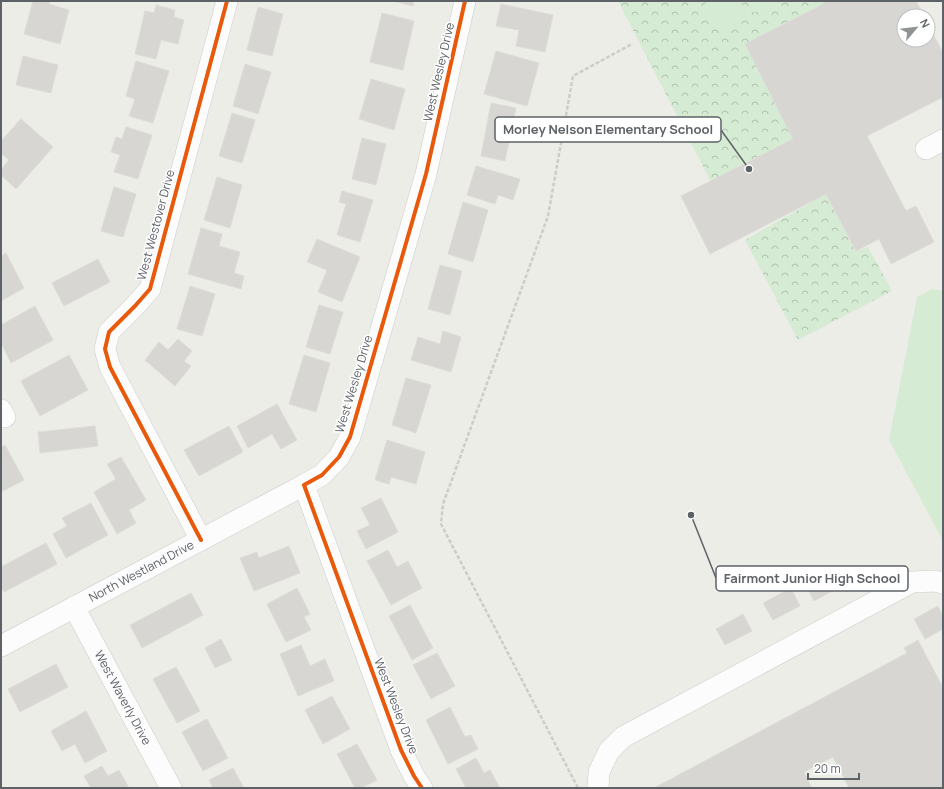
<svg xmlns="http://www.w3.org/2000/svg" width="944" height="789" font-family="Manrope,sans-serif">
  <defs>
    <pattern id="forest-crowns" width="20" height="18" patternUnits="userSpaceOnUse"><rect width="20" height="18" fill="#d5ebd3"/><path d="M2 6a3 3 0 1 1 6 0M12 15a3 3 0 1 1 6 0" fill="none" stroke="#b0c2af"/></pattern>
  </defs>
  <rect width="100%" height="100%" fill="#edede8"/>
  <path fill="url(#forest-crowns)" d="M618 1H829L745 44 793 139 711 182Z
    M826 194 855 251 868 247 892 291 798 340 745 240Z"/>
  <path fill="#d5ebd3" d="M704 1H740L748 16 720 31Z
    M747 1H777L754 13Z
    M932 289 943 291V541L889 440 917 297Z"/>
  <path fill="#d7d6d3" stroke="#dddcd7" d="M33 1H50L49 4 69 10 60 44 24 34Z
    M393 1H414L413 6Z
    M829 1H916L924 16H904V40H928V24L943 53V97L867 136 906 211 916 206 934 242 891 264 879 239 856 251 826 194 710 254 681 196 793 139 745 44Z
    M501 4 553 15 545 52 516 46 519 30 496 26Z
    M156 5 175 10 174 17 184 20 178 44 161 40 156 59 135 54 145 11 154 13Z
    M258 7 283 14 272 56 247 50Z
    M382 13 414 21 403 70 370 62Z
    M496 51 539 63 527 106 484 94Z
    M23 56 58 65 51 93 16 85Z
    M136 61 169 71 153 123 129 116 135 99 126 96Z
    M245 64 271 72 258 114 233 106Z
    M371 79 405 89 394 130 359 119Z
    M491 103 516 108 505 161 481 156Z
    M232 113 255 120 242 163 219 156Z
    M21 119 53 147 16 189 1 175V170L9 160 1 153V141Z
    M126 127 152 135 138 179 114 172 120 155 111 152 116 137 122 139Z
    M362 138 386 144 376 185 352 179Z
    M476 166 520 179 513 200 498 195 495 204 467 195Z
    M217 177 242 185 230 228 204 220Z
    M114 187 136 194 123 237 101 231Z
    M342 191 373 200 360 242 337 235 346 204 339 202Z
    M463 202 488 210 473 262 448 254Z
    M201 228 222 234 219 246 240 252 234 273 244 276 241 289 188 274Z
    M317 239 360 257 342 302 318 292 327 270 307 262Z
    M6 253 24 288 1 301V256Z
    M98 259 110 282 64 306 52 283Z
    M440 265 462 271 450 315 428 309Z
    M190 286 215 294 202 336 177 329Z
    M319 305 343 312 330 354 306 347Z
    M35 306 53 340 11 363 1 343V325Z
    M443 331 461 337 451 372 411 360 418 337 440 344Z
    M178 339 192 351 184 361 191 366 175 386 145 360 159 342 168 350Z
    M69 355 88 390 40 416 21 381Z
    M304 355 330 363 316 412 289 404Z
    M406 378 431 385 416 433 392 425Z
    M277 404 297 440 281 449 272 434 248 448 237 426Z
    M95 426 98 446 40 453 38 432Z
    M229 426 243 452 199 476 184 450Z
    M387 440 425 452 416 484 391 477 389 484 375 480Z
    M5 445 24 480 1 492V447Z
    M121 457 146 500 129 510 136 523 117 534 94 492 116 479 107 464Z
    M381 498 398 532 366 549 357 531 370 525 361 508Z
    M91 503 108 535 66 558 53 534 67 526 62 518Z
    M46 543 57 564 4 592 1 587V567Z
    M289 546 300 573 254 591 240 558 257 552 259 558Z
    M388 550 397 567 408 561 422 588 391 605 367 561Z
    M831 566 841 586 814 601 804 581Z
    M297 588 310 614 304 617 311 630 286 642 267 604Z
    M791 588 800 606 773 620 763 603Z
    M191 593 203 615 142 648 130 625Z
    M410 605 433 648 412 660 389 616Z
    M938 606 943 617V629L925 639 914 619Z
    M743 614 752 631 725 645 716 629Z
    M221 639 232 660 215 668 205 648Z
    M918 640 943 688V788H849L833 757 804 772 812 788H654L907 653 904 648Z
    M301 645 310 666 325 659 334 681 298 696 280 654Z
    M437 653 455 686 431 699 413 665Z
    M56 664 68 687 20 712 8 689Z
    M176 667 200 711 177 723 153 679Z
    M332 696 350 729 323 744 305 710Z
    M450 707 465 737 471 735 478 749 448 764 426 720Z
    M86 711 107 751 85 763 75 744 62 751 51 731Z
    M207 719 228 758 203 771 182 732Z
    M357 744 377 780 361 788H355L337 754Z
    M476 758 484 773 490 770 500 788H466L456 769Z
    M102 766 108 776 119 770 129 788H91L84 776Z
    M233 768 244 788H213L209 780Z"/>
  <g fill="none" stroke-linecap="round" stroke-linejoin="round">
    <defs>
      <g id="minor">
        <path d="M926 149 943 140"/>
        <path d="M1 410 5 417"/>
        <path d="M201 540 110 367 105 349 109 332 135 306 150 289 227 1"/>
        <path id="s1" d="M74 607 171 788"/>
        <path id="s2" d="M1 646 304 485"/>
        <path d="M422 788 414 776 401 750 304 485 322 475 339 457 350 437 426 174 465 1"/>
        <path d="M598 788 599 772 609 751 623 737 912 582 935 581 943 583"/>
      </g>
    </defs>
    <use href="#minor" stroke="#cbcbca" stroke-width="22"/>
    <path stroke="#c9cecb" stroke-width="2.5" stroke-dasharray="4 2" stroke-linecap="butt" d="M578 788 441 524 443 504 548 216 573 76 632 44"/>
    <use href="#minor" stroke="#fcfcfc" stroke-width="21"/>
    <defs>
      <path id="cycleway" d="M201 540 110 367 105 349 109 332 135 306 150 289 227 1
        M422 788 414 776 401 750 304 485 322 475 339 457 350 437 426 174 465 1"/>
    </defs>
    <use href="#cycleway" stroke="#fff" stroke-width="6"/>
    <use href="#cycleway" stroke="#e8590c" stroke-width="4"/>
  </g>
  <g text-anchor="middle" stroke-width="3" stroke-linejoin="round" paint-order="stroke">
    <g font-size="12" fill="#5d6267" stroke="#fff">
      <text transform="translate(439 72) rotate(-77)" y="4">West Wesley Drive</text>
      <text transform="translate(156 225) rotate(-75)" y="4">West Westover Drive</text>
      <text transform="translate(354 384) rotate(-73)" y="4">West Wesley Drive</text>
      <text dy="4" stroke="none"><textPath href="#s2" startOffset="159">North Westland Drive</textPath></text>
      <text dy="4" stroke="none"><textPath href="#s1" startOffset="103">West Waverly Drive</textPath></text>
      <text transform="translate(396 706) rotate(69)" y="4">West Wesley Drive</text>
    </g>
  </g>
  <path fill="none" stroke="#5d6267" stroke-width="1.5" d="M749 169L721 130M691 515L716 578"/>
  <g fill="#5d6267" stroke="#fff" stroke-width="1.5">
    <circle cx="749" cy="169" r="4"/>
    <circle cx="691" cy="515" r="4"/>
  </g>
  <g fill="#fff" stroke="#5d6267" stroke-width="1.5">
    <rect x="495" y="117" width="226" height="25" rx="4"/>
    <rect x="716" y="566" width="192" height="25" rx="4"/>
  </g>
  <g font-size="13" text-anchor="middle" font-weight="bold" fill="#5d6267">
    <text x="608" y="134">Morley Nelson Elementary School</text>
    <text x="812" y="583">Fairmont Junior High School</text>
  </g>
  <rect width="944" height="789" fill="none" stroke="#5d6267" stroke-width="4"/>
  <g transform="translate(916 28) rotate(62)"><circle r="19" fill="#ffffff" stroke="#bec0c2"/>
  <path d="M0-3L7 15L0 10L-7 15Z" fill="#8f9394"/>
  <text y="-6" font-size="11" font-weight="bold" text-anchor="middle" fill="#5d6267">N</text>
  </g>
  <path d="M808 773v6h51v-6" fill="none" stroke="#5d6267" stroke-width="2"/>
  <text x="814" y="773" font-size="12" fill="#5d6267" stroke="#ffffff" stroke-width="3" paint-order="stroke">20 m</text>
</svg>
